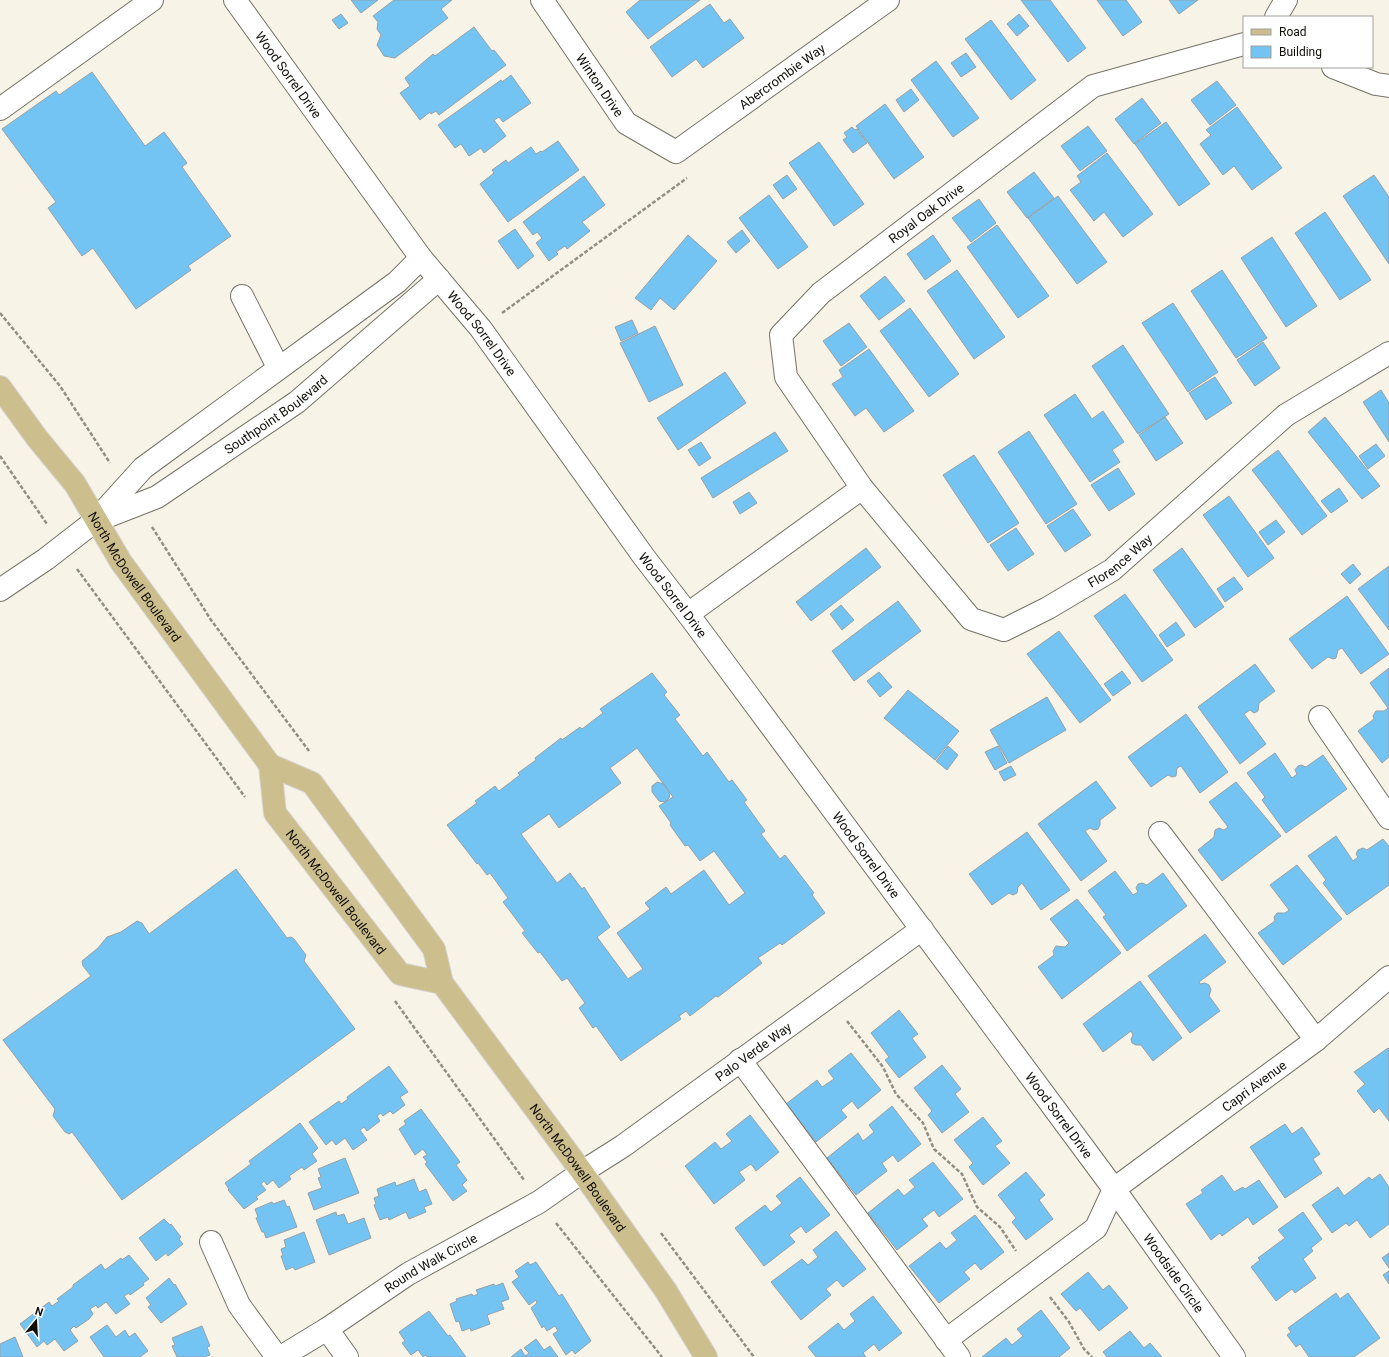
<svg xmlns="http://www.w3.org/2000/svg" width="1389" height="1357" font-family="Roboto,sans-serif">
  <rect width="100%" height="100%" fill="#f7f3e6"/>
  <path fill="#74c4f3" stroke="#95a1a9" fill-rule="evenodd" d="M351 0H378L361 13Z
    M394 0H452L441 9 448 18 395 58 384 56 377 45 381 35 377 29 378 22 373 16Z
    M640 0H700L648 39 626 12Z
    M1021 0H1050L1086 48 1068 62Z
    M1097 0H1126L1142 22 1123 36Z
    M1169 0H1198L1179 14Z
    M710 4 724 23 730 19 744 38 703 68 696 59 672 77 650 47Z
    M341 14 348 23 339 29 332 20Z
    M1019 14 1029 26 1017 36 1007 24Z
    M991 20 1036 80 1011 100 965 39Z
    M474 27 492 51 494 50 506 65 439 115 436 111 431 114 430 112 420 120 400 93 410 86 405 78 433 54 435 56Z
    M966 53 976 67 961 77 951 63Z
    M936 61 979 118 953 137 911 80Z
    M92 72 145 146 164 132 187 163 182 167 231 236 188 266 191 270 136 309 93 248 82 256 48 208 56 202 2 129 56 91 59 95Z
    M511 75 531 103 503 122 499 117 494 120 506 136 484 153 481 148 469 156 461 144 455 148 438 125 501 80 502 82Z
    M1217 81 1236 105 1210 125 1191 100Z
    M911 89 919 100 904 112 896 100Z
    M1142 98 1161 123 1134 144 1115 119Z
    M885 104 924 157 894 179 856 126Z
    M1237 107 1282 168 1252 190 1234 166 1223 175 1200 144 1211 135 1206 130Z
    M1166 122 1210 184 1179 206 1135 144Z
    M1088 126 1107 151 1080 171 1061 146Z
    M852 127 855 130 857 129 867 143 853 153 843 140 847 137 844 133Z
    M558 141 579 170 508 222 480 184 494 173 492 170 506 160 508 163 531 147 536 154 541 151 542 152Z
    M819 142 864 204 834 226 789 163Z
    M1107 153 1153 214 1123 237 1104 212 1094 221 1070 190 1081 182 1077 176Z
    M1034 172 1054 198 1027 218 1007 192Z
    M787 175 797 189 783 199 773 185Z
    M1374 175 1389 197V264L1343 196Z
    M584 176 605 205 582 222 590 231 567 249 565 246 556 252 558 254 549 261 536 243 542 238 537 232 533 235 523 222Z
    M769 195 808 247 778 269 739 218Z
    M1058 196 1107 262 1077 284 1028 218Z
    M979 199 996 223 971 242 952 218Z
    M1325 212 1371 280 1340 300 1295 233Z
    M997 225 1049 296 1018 318 967 247Z
    M515 229 534 256 518 269 498 241Z
    M742 230 750 241 736 253 727 242Z
    M688 235 717 261 674 310 660 298 651 310 635 298Z
    M933 235 951 261 925 280 907 254Z
    M1272 237 1317 306 1286 327 1241 258Z
    M957 270 1005 337 974 359 927 291Z
    M1222 270 1267 338 1236 358 1191 291Z
    M885 276 905 301 879 320 860 296Z
    M1173 303 1218 372 1188 392 1142 323Z
    M910 308 959 374 929 397 880 331Z
    M632 320 638 333 621 341 615 327Z
    M849 323 867 347 841 366 823 341Z
    M655 326 683 385 649 402 620 343Z
    M1263 342 1280 368 1255 386 1237 360Z
    M1123 345 1169 414 1138 434 1092 366Z
    M869 349 914 411 884 432 866 408 855 416 832 384 843 377 839 370Z
    M725 372 746 403 678 450 657 418Z
    M1215 377 1232 403 1206 420 1189 393Z
    M1381 390 1389 403V442L1363 402Z
    M1075 394 1092 419 1103 411 1124 442 1112 450 1120 462 1090 482 1044 415Z
    M1165 417 1183 443 1156 461 1139 435Z
    M1325 417 1380 486 1362 499 1308 432Z
    M1029 431 1077 504 1046 524 998 452Z
    M775 432 788 451 713 498 701 478Z
    M701 442 711 458 699 466 688 450Z
    M1376 444 1385 456 1368 469 1359 456Z
    M1278 450 1327 516 1302 535 1252 470Z
    M974 455 1019 523 988 543 943 475Z
    M1118 468 1135 494 1109 511 1091 485Z
    M1339 488 1348 501 1331 513 1321 501Z
    M749 492 757 503 740 514 733 502Z
    M1229 496 1274 558 1248 577 1203 515Z
    M1073 509 1091 535 1065 552 1047 526Z
    M1276 520 1285 532 1268 545 1259 532Z
    M1016 528 1034 554 1008 571 990 545Z
    M866 548 881 567 811 621 796 602Z
    M1182 548 1224 607 1195 628 1153 570Z
    M1353 564 1361 574 1350 584 1341 574Z
    M1389 566V630L1358 589Z
    M1234 577 1243 589 1225 602 1217 589Z
    M1125 594 1173 660 1142 682 1094 616Z
    M1347 596 1389 654 1361 674 1342 648 1338 650 1336 658 1333 659 1328 657 1312 669 1289 639Z
    M898 601 921 631 854 681 832 651Z
    M841 605 854 620 842 630 830 614Z
    M1176 622 1185 635 1167 647 1159 635Z
    M1059 631 1111 700 1080 723 1027 654Z
    M1255 664 1275 691 1259 703 1258 711 1254 713 1250 710 1244 714 1266 744 1240 764 1198 707Z
    M1389 668V757L1382 763 1358 731 1374 719 1373 716 1376 711H1384L1388 708 1370 683Z
    M1122 671 1131 683 1113 696 1104 684Z
    M879 672 892 687 880 697 867 681Z
    M652 673 667 692 664 695 680 715 675 719 703 756 707 752 729 782 732 780 747 800 744 802 765 831 761 834 780 859 785 855 814 893 812 895 825 913 782 945 780 943 758 958 762 963 718 997 716 996 690 1016 686 1011 679 1016 681 1019 621 1061 596 1026 593 1028 579 1008 585 1003 567 978 562 981 540 952 538 953 522 933 525 931 503 902 508 898 490 873 487 875 478 863 477 864 447 825 477 803 475 801 495 786 499 791 520 775 518 773 536 760 535 758 561 738 562 740 580 727 582 729 603 713 600 709ZM637 748 673 797 659 806 671 823 670 825 685 846 688 845 700 861 714 851 745 893 729 905 704 870 671 894 666 887 645 903 650 909 617 933 643 969 628 979 597 937 610 927 584 887 582 889 570 873 557 883 521 834 549 814 559 828 621 783 610 768Z
    M908 690 959 731 935 760 884 718Z
    M1047 697 1066 730 1009 763 990 730Z
    M1186 714 1228 772 1200 793 1181 766 1177 768 1176 776 1172 777 1168 775 1151 787 1128 757Z
    M948 746 958 755 947 770 936 761Z
    M998 746 1007 763 995 770 985 752Z
    M1275 753 1292 778 1297 774 1295 770 1298 766 1301 765 1306 767 1323 755 1347 789 1286 833 1262 800 1265 797 1247 773Z
    M1011 766 1016 775 1004 781 999 772Z
    M1096 781 1116 808 1100 820V825L1098 829 1094 830 1090 828 1085 831 1107 861 1081 881 1038 824Z
    M657 782 664 784 670 793 669 798 665 802 659 801 652 792V786Z
    M1236 782 1281 836 1222 881 1198 850 1214 837 1215 830 1219 828 1224 830 1228 827 1209 802Z
    M1027 832 1070 890 1041 910 1022 883 1018 887 1017 893 1013 895 1009 893 992 905 969 874Z
    M1336 836 1353 861 1358 857 1356 854 1358 850 1363 848 1367 850 1383 839 1389 846V885L1347 915 1323 883 1326 880 1308 856Z
    M1297 865 1342 919 1283 965 1258 933 1275 921 1274 917 1277 913H1285L1289 910 1270 885Z
    M236 869 287 938 291 937 294 939 306 955 304 961 355 1029 122 1200 72 1132 69 1134 65 1132 53 1116 55 1109 3 1040 91 976 83 966 82 961 98 948 107 937 121 932 137 921 142 923 149 934Z
    M1115 871 1133 895 1138 892 1136 888 1138 884 1142 883 1147 885 1163 873 1187 906 1127 951 1103 917 1106 915 1088 891Z
    M1077 899 1121 953 1062 999 1038 967 1054 955 1053 951 1056 946 1065 947 1069 943 1050 919Z
    M1205 934 1226 962 1199 982 1200 984 1205 983 1209 985 1211 990 1209 996 1220 1011 1190 1033 1148 976Z
    M1140 981 1182 1038 1153 1061 1141 1045H1136L1132 1043 1131 1039 1133 1035 1131 1031 1103 1052 1083 1024Z
    M899 1010 918 1034 912 1038 926 1057 899 1078 885 1060 889 1057 871 1033Z
    M1388 1048 1389 1049V1121L1379 1108 1374 1113 1357 1091 1365 1084 1354 1072Z
    M851 1053 881 1090 858 1109 852 1101 841 1110 847 1117 816 1142 786 1104 817 1080 822 1087 834 1079 828 1071Z
    M942 1065 961 1089 955 1094 969 1112 942 1133 928 1115 932 1111 914 1088Z
    M389 1066 408 1092 400 1097 405 1105 393 1114 390 1111 383 1116 381 1113 377 1116 380 1121 367 1131 364 1127 360 1130 367 1140 353 1150 345 1138 336 1145 332 1140 326 1145 309 1122 339 1101 341 1104 348 1099 347 1097Z
    M892 1106 921 1144 898 1162 893 1155 882 1163 887 1171 856 1195 827 1158 858 1133 863 1141 874 1132 869 1125Z
    M421 1109 460 1162 456 1165 467 1180 462 1185 467 1191 453 1201 425 1164 427 1162 423 1157 427 1155 423 1149 415 1155 399 1129 406 1124 404 1121Z
    M750 1115 779 1152 756 1171 751 1164 739 1172 745 1180 714 1204 685 1166 715 1142 721 1149 732 1141 726 1134Z
    M983 1117 1002 1141 995 1146 1010 1163 983 1185 969 1167 973 1163 954 1140Z
    M300 1123 318 1148 312 1154 317 1161 304 1170 302 1167 289 1176 291 1179 279 1188 273 1180 267 1185 264 1181 261 1184 266 1190 256 1197 258 1199 244 1209 228 1190 229 1189 225 1183 251 1164 249 1161Z
    M1285 1124 1292 1134 1302 1127 1320 1154 1313 1159 1322 1173 1285 1198 1250 1147Z
    M345 1158 359 1193 314 1210 308 1193 322 1188 318 1178 321 1177 318 1169Z
    M933 1162 963 1199 939 1217 934 1210 922 1219 928 1226 897 1250 868 1213 898 1189 904 1196 915 1187 909 1180Z
    M1026 1172 1045 1195 1039 1200 1053 1219 1026 1240 1012 1222 1016 1218 998 1195Z
    M1380 1174 1389 1187V1224L1370 1238 1357 1220 1349 1226 1346 1223 1332 1233 1312 1205 1338 1187 1344 1196 1369 1177 1372 1180Z
    M1222 1175 1234 1192 1243 1187 1245 1189 1259 1180 1278 1207 1253 1225 1248 1217 1222 1236 1220 1233 1211 1240 1186 1204 1203 1193 1201 1190Z
    M800 1177 830 1215 806 1233 801 1226 789 1235 795 1242 764 1266 735 1228 765 1205 771 1212 782 1203 776 1196Z
    M414 1179 419 1192 426 1189 432 1204 424 1207 426 1212 409 1219 406 1212 389 1220 388 1217 380 1220 374 1205 376 1204 374 1198 379 1196 377 1189 395 1182 396 1186Z
    M284 1200 287 1207 289 1206 297 1227 266 1238 264 1232H262L256 1218 258 1217 255 1209 272 1202 273 1204Z
    M336 1212 337 1216 344 1214 348 1224 364 1218 371 1238 329 1255 316 1220Z
    M1303 1212 1322 1239 1311 1248 1313 1251 1303 1259 1316 1278 1295 1293 1292 1289 1276 1301 1251 1267 1260 1260 1258 1258 1285 1238 1278 1230Z
    M975 1215 1004 1252 981 1270 975 1263 964 1272 970 1279 939 1303 909 1266 940 1242 946 1249 957 1240 951 1233Z
    M164 1219 170 1225 171 1224 181 1237 179 1239 183 1244 168 1256 166 1253 156 1261 139 1238Z
    M836 1231 866 1269 843 1287 837 1280 826 1289 831 1295 801 1320 771 1282 802 1259 808 1265 818 1257 813 1250Z
    M304 1232 315 1262 295 1270 293 1267 286 1270 281 1256H283L281 1249 286 1247 284 1240Z
    M1389 1253V1268L1382 1258Z
    M129 1255 149 1279 143 1283 144 1285 130 1295 129 1293 124 1296 130 1304 116 1314 106 1302 98 1308 96 1305 90 1309 93 1314 89 1319 76 1328 74 1326 70 1330 78 1341 64 1351 55 1339 47 1345 44 1341 37 1347 20 1324 49 1302 52 1306 59 1301 57 1299 73 1287V1285L101 1264 105 1270 121 1258 122 1260Z
    M528 1262 530 1265 536 1262 559 1296 562 1294 591 1341 575 1354 572 1350 566 1355 553 1334 558 1331 555 1326 547 1331 544 1326 542 1328 531 1308 537 1303 536 1300 529 1305 512 1282 519 1277 515 1271Z
    M1389 1271V1284L1383 1275Z
    M1088 1272 1103 1290 1109 1285 1128 1308 1099 1331 1080 1308 1076 1311 1061 1294Z
    M169 1278 174 1285 175 1284 187 1304 161 1323 148 1307 151 1305 146 1298Z
    M503 1283 509 1299 501 1302 504 1309 487 1315 490 1324 471 1331 470 1328 462 1331 459 1321 456 1322 450 1304 457 1301 456 1299 472 1294 473 1296 478 1294 476 1290 494 1284 495 1286Z
    M1336 1293 1340 1299 1348 1293 1380 1338 1354 1357H1309L1300 1344 1296 1347 1287 1335 1291 1332 1288 1328Z
    M873 1296 902 1333 879 1351 874 1344 863 1353 866 1357H816L808 1347 838 1323 844 1330 855 1321 850 1314Z
    M1041 1310 1070 1348 1059 1357H982L1006 1338 1012 1345 1023 1336 1017 1329Z
    M429 1311 448 1336 450 1335 466 1357H427L426 1355 423 1357 418 1350 411 1355 402 1343 405 1341 399 1332Z
    M107 1325 116 1337 125 1330 129 1337 135 1333 148 1351 140 1357H104L90 1337Z
    M202 1326 210 1346 207 1347 210 1355 204 1357H177L172 1346 175 1345 172 1338Z
    M1130 1331 1144 1348 1150 1343 1162 1357H1107L1103 1352Z
    M15 1337 23 1357H0V1344Z
    M536 1339 544 1350 550 1346 558 1357H511L521 1349 525 1356 529 1353 524 1348Z"/>
  <g fill="none" stroke-linecap="round" stroke-linejoin="round">
    <defs>
      <g id="minor">
        <path id="s1" d="M235 0 421 258 481 329 644 557 688 614 1114 1189 1234 1357"/>
        <path id="s2" d="M542 0 626 123 676 152 888 0"/>
        <path d="M1276 17 1286 0"/>
        <path id="s3" d="M1244 44 1093 86 821 293 781 335 786 377 862 488 971 619 1004 630 1048 608 1112 570 1286 415 1389 353"/>
        <path d="M1333 67 1376 84 1389 86"/>
        <path d="M0 109 152 0"/>
        <path d="M242 296 278 367"/>
        <path id="s4" d="M98 520 157 497 297 402 439 279"/>
        <path d="M0 590 46 559 95 521 143 468 397 282 421 258"/>
        <path d="M688 614 862 488"/>
        <path d="M1320 717 1389 818"/>
        <path d="M1160 833 1316 1040"/>
        <path d="M740 1060 959 1357"/>
        <path d="M211 1242 239 1305 277 1357"/>
        <path d="M327 1329 347 1357"/>
        <path id="s5" d="M946 1340 1096 1228 1114 1189 1316 1040 1389 977"/>
        <path id="s6" d="M281 1357 327 1329 408 1274 539 1202 582 1172 623 1146 922 929"/>
      </g>
      <g id="major">
        <path id="s7" d="M0 387 37 438 75 484 121 562 270 765 275 813 400 974 442 983"/>
        <path id="s8" d="M270 765 312 783 434 949 442 983 582 1172 666 1291 706 1357"/>
      </g>
    </defs>
    <use href="#minor" stroke="#767367" stroke-width="24"/>
    <use href="#major" stroke="#d4d4d3" stroke-width="24"/>
    <path stroke="#918e85" stroke-width="2.5" stroke-dasharray="4 2" stroke-linecap="butt" d="M0 313 60 386 110 463
      M502 313 687 178
      M0 456 47 524
      M152 527 211 620 309 751
      M77 569 245 797
      M395 1001 524 1180
      M847 1021 883 1067 896 1094 923 1123 934 1149 962 1174 977 1207 1000 1227 1016 1251
      M556 1223 662 1357
      M661 1233 754 1357
      M1050 1297 1069 1322 1084 1349 1092 1357"/>
    <use href="#minor" stroke="#fff" stroke-width="22"/>
    <use href="#major" stroke="#cdbe8d" stroke-width="22"/>
  </g>
  <g text-anchor="middle" stroke-width="3" stroke-linejoin="round" paint-order="stroke">
    <g font-size="13" fill="#0f0e09" stroke="#fff">
      <text dy="5" stroke="none"><textPath href="#s1" startOffset="92">Wood Sorrel Drive</textPath></text>
      <text dy="5" stroke="none"><textPath href="#s2" startOffset="337">Abercrombie Way</textPath></text>
      <text dy="5" stroke="none"><textPath href="#s2" startOffset="103">Winton Drive</textPath></text>
      <text transform="translate(926 213) rotate(-37)" y="5">Royal Oak Drive</text>
      <text dy="5" stroke="none"><textPath href="#s1" startOffset="415">Wood Sorrel Drive</textPath></text>
      <text dy="5" stroke="none"><textPath href="#s4" startOffset="208">Southpoint Boulevard</textPath></text>
      <text dy="5" stroke="none"><textPath href="#s3" startOffset="1074">Florence Way</textPath></text>
      <text dy="5" stroke="none"><textPath href="#s7" startOffset="233">North McDowell Boulevard</textPath></text>
      <text dy="5" stroke="none"><textPath href="#s1" startOffset="739">Wood Sorrel Drive</textPath></text>
      <text dy="5" stroke="none"><textPath href="#s1" startOffset="1063">Wood Sorrel Drive</textPath></text>
      <text dy="5" stroke="none"><textPath href="#s7" startOffset="613">North McDowell Boulevard</textPath></text>
      <text dy="5" stroke="none"><textPath href="#s6" startOffset="563">Palo Verde Way</textPath></text>
      <text dy="5" stroke="none"><textPath href="#s5" startOffset="404">Capri Avenue</textPath></text>
      <text dy="5" stroke="none"><textPath href="#s1" startOffset="1387">Wood Sorrel Drive</textPath></text>
      <text dy="5" stroke="none"><textPath href="#s8" startOffset="516">North McDowell Boulevard</textPath></text>
      <text dy="5" stroke="none"><textPath href="#s6" startOffset="177">Round Walk Circle</textPath></text>
      <text dy="5" stroke="none"><textPath href="#s1" startOffset="1582">Woodside Circle</textPath></text>
    </g>
  </g>
  <rect x="1243" y="16" width="130" height="52" fill="#ffffff" stroke="#9f9f9d"/>
  <rect x="1251" y="29" width="20" height="6" fill="#cdbe8d" stroke="#9f9f9d"/>
  <text x="1279" y="36" font-size="12" fill="#0f0e09">Road</text>
  <rect x="1251" y="46" width="20" height="12" fill="#74c4f3" stroke="#9f9f9d"/>
  <text x="1279" y="56" font-size="12" fill="#0f0e09">Building</text>
  <g transform="translate(36 1321) rotate(18)" stroke="#ffffff" stroke-width="3" paint-order="stroke">
  <path d="M0-3L7 15L0 10L-7 15Z" fill="#0f0e09"/>
  <text y="-6" font-size="11" font-weight="bold" text-anchor="middle" fill="#0f0e09">N</text>
  </g>
</svg>
